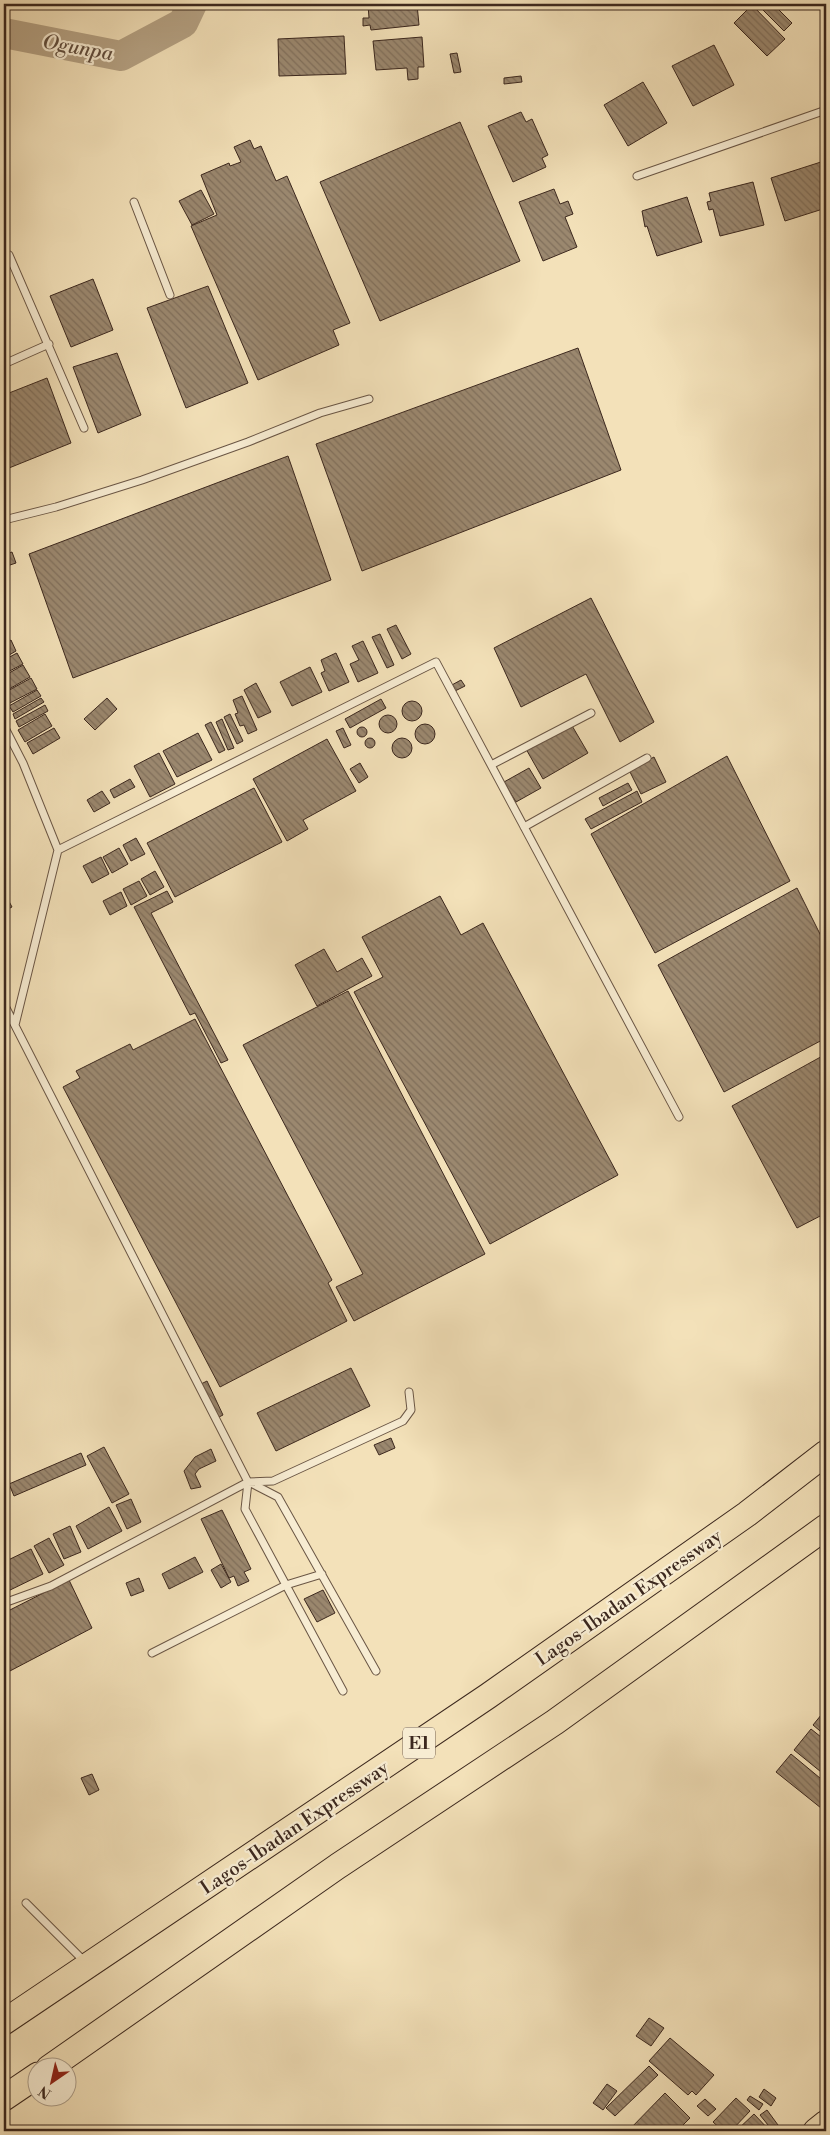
<svg xmlns="http://www.w3.org/2000/svg" width="830" height="2135" font-family="'Libre Bodoni',serif">
  <defs>
    <pattern id="building-back-hatch" width="6" height="6" patternUnits="userSpaceOnUse" patternTransform="scale(1.25)"><rect width="6" height="6" fill="#9b886f"/><path d="M-1 5l2 2M0 0l6 6M5-1l2 2" fill="none" stroke="#806f5b"/></pattern>
  </defs>
  <rect width="100%" height="100%" fill="#f3e1b9"/>
  <filter id="stains"><feTurbulence type="fractalNoise" baseFrequency=".004" numOctaves="4"/><feColorMatrix values="0 0 0 0 .2 0 0 0 0 .09 0 0 0 0 .02 0 0 0 .5 -.17"/></filter>
  <radialGradient id="worn" r=".72"><stop offset=".6" stop-color="#630" stop-opacity="0"/><stop offset="1" stop-color="#630" stop-opacity=".3"/></radialGradient>
  <g fill="none" stroke-linecap="round" stroke-linejoin="round">
    <path stroke="#b5a284" stroke-width="30" d="M4 33 121 56 183 23 192 4"/>
  </g>
  <path fill="url(#building-back-hatch)" stroke="#3c281e" d="M417 4 419 25 371 30 370 25 363 26V18H369L368 5Z
    M757 4H773L792 23 784 31Z
    M752 5 785 39 767 56 734 23Z
    M344 36 346 74 279 76 278 39Z
    M422 37 424 67H418V79L408 80 407 68 376 70 373 41Z
    M714 45 734 85 693 106 672 66Z
    M457 53 461 72 454 73 450 54Z
    M521 76 522 82 504 84V78Z
    M643 82 667 123 628 146 604 105Z
    M521 112 526 122 532 119 548 155 542 158 546 167 513 182 488 126Z
    M460 122 520 261 380 321 320 182Z
    M250 140 254 149 261 146 276 181 287 176 350 323 333 330 339 345 258 380 191 226 217 215 201 175 229 163 230 166 241 162 234 147Z
    M824 161 826 167V208L785 221 771 178Z
    M753 182 764 225 720 236 713 209 709 210 707 202 711 201 709 193Z
    M554 189 560 204 568 201 573 214 565 217 577 247 543 261 519 202Z
    M201 190 214 214 192 225 179 201Z
    M687 197 702 242 657 256 647 226 645 227 642 211Z
    M93 279 113 330 71 347 50 296Z
    M208 286 248 383 186 408 147 308Z
    M578 348 621 470 362 571 316 444Z
    M117 353 141 415 98 433 73 367Z
    M47 378 71 443 4 470V395Z
    M288 456 331 580 73 678 29 554Z
    M12 552 16 563 4 567V555Z
    M591 598 654 722 620 742 586 674 521 707 494 648Z
    M396 625 411 654 402 659 387 629Z
    M380 634 394 665 387 668 372 637Z
    M11 640 16 651 4 658V644Z
    M363 641 378 673 358 682 350 664 359 660 352 646Z
    M17 653 23 664 4 674V660Z
    M336 653 349 682 329 691 321 673 325 671 321 660Z
    M23 665 30 677 4 692V676Z
    M310 667 322 692 292 706 280 682Z
    M31 678 37 689 8 704 4 693Z
    M461 680 465 686 453 692 450 686Z
    M256 683 271 712 258 718 244 690Z
    M37 690 41 696 13 712 9 706Z
    M242 696 257 730 248 734 244 725 240 726 235 714 238 713 233 700Z
    M41 698 44 702 15 719 13 714Z
    M107 698 117 709 95 730 84 719Z
    M381 699 386 708 350 728 345 719Z
    M402 711a10 10 0 1 1 20 0a10 10 0 1 1-20 0Z
    M45 705 48 711 19 727 16 721Z
    M45 714 52 726 25 742 18 730Z
    M230 714 243 741 237 744 224 717Z
    M379 724a9 9 0 1 1 18 0a9 9 0 1 1-18 0Z
    M222 719 234 748 228 750 216 722Z
    M211 722 225 750 219 753 205 725Z
    M415 734a10 10 0 1 1 20 0a10 10 0 1 1-20 0Z
    M571 724 588 753 543 779 526 749Z
    M357 732a5 5 0 1 1 10 0a5 5 0 1 1-10 0Z
    M54 728 60 738 33 754 27 743Z
    M343 728 351 745 344 748 336 731Z
    M198 733 212 760 177 777 163 751Z
    M365 743a5 5 0 1 1 10 0a5 5 0 1 1-10 0Z
    M392 748a10 10 0 1 1 20 0a10 10 0 1 1-20 0Z
    M327 739 356 791 303 820 308 829 287 841 253 779Z
    M159 753 175 784 150 797 134 766Z
    M727 756 790 881 655 953 591 834Z
    M654 757 666 782 641 794 629 770Z
    M360 763 368 777 359 783 350 769Z
    M529 768 541 788 516 802 504 782Z
    M130 779 135 787 114 798 110 790Z
    M628 783 632 790 603 806 599 798Z
    M254 788 282 842 175 897 147 843Z
    M102 791 110 803 94 812 87 800Z
    M637 791 642 802 591 829 585 819Z
    M136 838 145 854 131 861 123 845Z
    M119 848 128 864 112 873 103 857Z
    M101 857 109 874 92 883 83 866Z
    M155 871 164 887 150 895 141 879Z
    M139 881 147 896 131 905 123 889Z
    M797 888 826 946V1038L724 1092 658 965Z
    M167 891 173 902 151 913 228 1060 221 1063 195 1013 190 1015 134 907Z
    M4 892 12 907 4 911Z
    M121 892 127 906 110 915 103 901Z
    M440 896 461 935 483 923 618 1175 490 1244 354 992 383 977 362 937Z
    M324 949 337 972 362 958 372 976 317 1006 295 965Z
    M348 991 485 1254 354 1321 336 1287 363 1274 243 1045Z
    M195 1019 332 1280 328 1283 347 1321 220 1387 63 1087 80 1078 76 1071 130 1044 133 1050Z
    M826 1054V1213L797 1228 732 1106Z
    M351 1368 370 1406 276 1451 257 1413Z
    M207 1381 223 1415 217 1418 201 1384Z
    M391 1438 395 1448 379 1455 374 1445Z
    M104 1447 129 1494 112 1503 87 1456Z
    M211 1449 216 1461 199 1469 195 1474 201 1487 191 1489 184 1471 195 1457Z
    M81 1453 86 1465 14 1496 9 1484Z
    M131 1499 141 1522 127 1529 116 1505Z
    M109 1507 122 1531 88 1549 76 1526Z
    M222 1510 251 1569 244 1572 249 1581 238 1586 234 1576 229 1578 201 1519Z
    M70 1526 81 1552 64 1559 53 1534Z
    M49 1538 64 1565 49 1573 34 1546Z
    M31 1549 43 1574 6 1592 4 1586V1562Z
    M195 1557 203 1572 169 1589 162 1574Z
    M221 1564 231 1582 221 1588 211 1570Z
    M139 1578 144 1591 131 1596 126 1583Z
    M69 1580 92 1628 8 1672 4 1663V1613Z
    M323 1590 335 1613 317 1622 304 1599Z
    M826 1709V1736L813 1725Z
    M811 1729 826 1741V1776L794 1750Z
    M791 1754 826 1783V1812L776 1772Z
    M92 1774 99 1790 89 1795 81 1778Z
    M649 2018 664 2028 651 2046 636 2036Z
    M670 2038 714 2075 696 2095 692 2091 688 2095 649 2061Z
    M649 2066 658 2075 615 2116 606 2108Z
    M607 2084 617 2091 603 2110 593 2103Z
    M764 2089 776 2098 771 2106 759 2097Z
    M665 2093 690 2118 677 2131H628Z
    M750 2096 763 2104 759 2110 747 2100Z
    M736 2098 750 2111 731 2131H723L713 2122Z
    M705 2099 716 2109 708 2116 697 2106Z
    M767 2110 778 2125 772 2130 760 2115Z
    M754 2114 770 2131H736Z"/>
  <g fill="none" stroke-linecap="round" stroke-linejoin="round">
    <defs>
      <path id="lane" d="M637 176 826 110
        M134 202 170 295
        M9 255 84 428
        M4 364 49 344
        M4 520 56 507 142 480 248 442 320 413 369 399
        M4 726 23 763 58 850
        M491 765 591 713
        M524 827 647 758
        M4 1004 248 1482 245 1509 343 1691
        M15 1025 58 850 436 662 679 1117
        M249 1482 278 1497 376 1671
        M4 1603 51 1586 248 1482 273 1481 403 1421 411 1410 409 1392
        M152 1653 286 1585 322 1574
        M26 1903 86 1963"/>
      <path id="highway" d="M4 2022 488 1696 747 1514 826 1453
        M49 2068 338 1866 555 1722 826 1527
        M4 2098 38 2075
        M816 2131 826 2123"/>
    </defs>
    <use href="#lane" stroke="#6a5645" stroke-width="9"/>
    <use href="#highway" stroke="#3c281e" stroke-width="27"/>
    <use href="#lane" stroke="#f7ecd2" stroke-width="7"/>
    <use href="#highway" stroke="#f3e1b9" stroke-width="25"/>
  </g>
  <g text-anchor="middle" stroke-width="4.5" stroke-linejoin="round" paint-order="stroke">
    <rect fill="#f7ecd2" stroke="#746354" stroke-width="1" x="403" y="1727.5" width="32" height="31" rx="4"/>
    <g font-size="18" font-weight="bold" fill="#3c281e">
      <text x="419" y="1749">E1</text>
    </g>
    <g font-size="19" fill="#3c281e" stroke="#f7ecd2">
      <text transform="translate(628 1597) rotate(-35)" y="7">Lagos-Ibadan Expressway</text>
      <text transform="translate(294 1827) rotate(-34)" y="7">Lagos-Ibadan Expressway</text>
    </g>
    <g font-size="20" font-style="italic" fill="#604d3d" stroke="#f7ecd2">
      <text transform="translate(78 47) rotate(10)" y="7">Ogunpa</text>
    </g>
  </g>
  <rect width="830" height="2135" fill="none" stroke="#f3e1b9" stroke-width="20"/>
  <rect x="5" y="5" width="820" height="2125" fill="none" stroke="#3c281e" stroke-width="2.5"/>
  <rect x="10" y="10" width="810" height="2115" fill="none" stroke="#3c281e"/>
  <g transform="translate(52 2082) rotate(214)"><circle r="24" fill="#f7ecd2" stroke="#ac9e8a"/>
  <path d="M0-4L9 19L0 12L-9 19Z" fill="#8f2418"/>
  <text y="-8" font-size="14" font-weight="bold" text-anchor="middle" fill="#3c281e">N</text>
  </g>
  <rect width="100%" height="100%" filter="url(#stains)"/>
  <rect width="100%" height="100%" fill="url(#worn)"/>
</svg>
